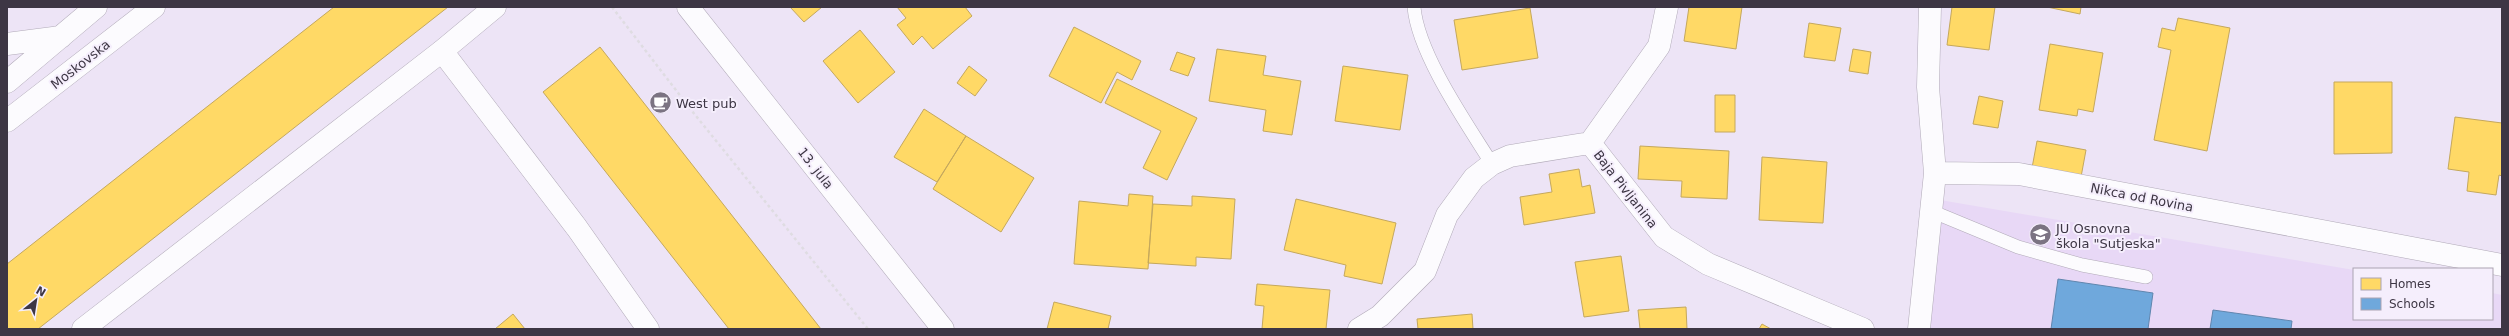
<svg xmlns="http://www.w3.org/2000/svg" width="2509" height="336" font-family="'DejaVu Sans',sans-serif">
  <rect width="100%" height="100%" fill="#ede4f6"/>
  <path fill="#e8d8f6" d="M1940 200 2354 270V319H2492V293L2502 295V329H1924Z"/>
  <path fill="#ffd966" stroke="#c5a85c" d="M334 7H448L38 329H7V264Z
    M790 7H822L804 22Z
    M897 7H965L972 16 933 49 922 36 913 45 897 25 906 18Z
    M1689 7H1742L1736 49 1684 41Z
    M1952 7H1995L1989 50 1947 45Z
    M2047 7H2081L2080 14Z
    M1530 8 1538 58 1462 70 1454 20Z
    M2178 18 2230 28 2207 151 2154 140 2171 50 2158 47 2162 28 2175 31Z
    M1809 23 1841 28 1835 61 1804 57Z
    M1074 27 1141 61 1132 80 1117 72 1101 103 1049 76Z
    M860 30 895 72 858 103 823 61Z
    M2050 44 2103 53 2093 112 2078 109 2077 116 2039 110Z
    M600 47 821 329H729L543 92Z
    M1217 49 1266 56 1263 75 1301 81 1292 135 1263 131 1266 110 1209 101Z
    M1853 49 1871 52 1868 74 1849 71Z
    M1177 52 1195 58 1188 76 1170 70Z
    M969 66 987 80 975 96 957 83Z
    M1343 66 1408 75 1400 130 1335 121Z
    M1117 79 1197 118 1167 180 1143 168 1161 131 1105 103Z
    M2334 82H2392V153L2334 154Z
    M1715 95H1735V132H1715Z
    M1979 96 2003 101 1998 128 1973 124Z
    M924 109 966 136 937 182 894 157Z
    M2455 117 2502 123V176L2499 175 2496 195 2467 191 2469 172 2448 169Z
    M966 136 1034 178 1001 232 933 189Z
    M2037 141 2086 150 2081 177 2032 168Z
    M1640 146 1729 151 1727 199 1681 197 1682 181 1638 179Z
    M1762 157 1827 162 1823 223 1759 220Z
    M1579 169 1582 187 1590 185 1595 213 1524 225 1520 197 1552 192 1549 174Z
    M1129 194 1153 196 1148 269 1074 264 1079 201 1128 206Z
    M1192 196 1235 199 1231 259 1196 257V266L1148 263 1153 204 1192 206Z
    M1296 199 1396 223 1382 284 1344 276 1346 265 1284 250Z
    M1621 256 1629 311 1584 317 1575 262Z
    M1257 284 1330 290 1326 329H1262L1264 306 1255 305Z
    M1054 302 1111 316 1108 329H1047Z
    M1686 307 1687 329H1640L1638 310Z
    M513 314 525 329H495Z
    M1472 314 1473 329H1418L1417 319Z
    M1762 324 1771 329H1759Z"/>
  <path fill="#6fa8dc" stroke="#6086ae" d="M2058 279 2153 293 2148 329H2051Z
    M2213 310 2292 321 2291 329H2210Z"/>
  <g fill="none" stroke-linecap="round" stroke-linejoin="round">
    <defs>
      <path id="service" d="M1414 7C1418 54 1467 124 1492 164
        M1931 211 2018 247 2082 265 2146 277"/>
      <path id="minor" d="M1930 7 1928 87 1935 173
        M442 51 577 228 648 329
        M1590 143 1664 237 1708 264 1863 329
        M1590 143 1659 46 1667 7
        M83 329 442 51 495 7
        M1359 329 1380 316 1425 271 1447 215 1474 178 1492 164 1510 156 1590 143
        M1919 329 1935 173 2019 174 2502 265"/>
      <path id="secondary" d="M688 7 943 329
        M7 44 61 37
        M7 82 96 7
        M7 121 154 7"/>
    </defs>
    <use href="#service" stroke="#b1aab8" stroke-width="14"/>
    <use href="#minor" stroke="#b1aab8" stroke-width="23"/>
    <use href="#secondary" stroke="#b1aab8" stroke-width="23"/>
    <path stroke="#dfdce2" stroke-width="2.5" stroke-dasharray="3 3" stroke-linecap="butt" d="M612 7 692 111 868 329"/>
    <use href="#service" stroke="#fcfbfe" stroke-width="13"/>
    <use href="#minor" stroke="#fcfbfe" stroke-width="22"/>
    <use href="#secondary" stroke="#fcfbfe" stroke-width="22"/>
  </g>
  <defs>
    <symbol id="cafe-disc" viewBox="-11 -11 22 22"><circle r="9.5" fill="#7b7382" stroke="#f5eefc"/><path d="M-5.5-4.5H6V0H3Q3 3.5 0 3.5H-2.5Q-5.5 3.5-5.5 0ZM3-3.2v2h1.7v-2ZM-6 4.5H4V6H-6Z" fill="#fff"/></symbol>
    <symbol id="school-disc" viewBox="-11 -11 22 22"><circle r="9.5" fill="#7b7382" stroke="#f5eefc"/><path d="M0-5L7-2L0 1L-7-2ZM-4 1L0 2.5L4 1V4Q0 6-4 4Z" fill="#fff"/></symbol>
  </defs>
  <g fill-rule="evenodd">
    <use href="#cafe-disc" x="648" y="90" width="25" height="25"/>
    <use href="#school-disc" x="2028" y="222" width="25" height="25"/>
  </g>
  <g text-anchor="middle" stroke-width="4" stroke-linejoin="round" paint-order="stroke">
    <g font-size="13" fill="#3d3644" stroke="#f5eefc">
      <text transform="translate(80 64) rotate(-38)" y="5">Moskovska</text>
      <text transform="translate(816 168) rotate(52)" y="5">13. jula</text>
      <text transform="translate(1626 189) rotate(52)" y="5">Baja Pivljanina</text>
      <text transform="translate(2142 197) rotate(11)" y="5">Nikca od Rovina</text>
    </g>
    <g font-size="13" fill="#3d3644" stroke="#f5eefc" text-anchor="start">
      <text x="676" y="108">West pub</text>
      <text x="2056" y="233">JU Osnovna<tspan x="2056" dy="15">škola "Sutjeska"</tspan></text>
    </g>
  </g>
  <rect width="2509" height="336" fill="none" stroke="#3d3644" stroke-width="16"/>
  <rect x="2353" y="268" width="140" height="52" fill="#f5eefc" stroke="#aba4b2"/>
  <rect x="2361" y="278" width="20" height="12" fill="#ffd966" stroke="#aba4b2"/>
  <text x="2389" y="288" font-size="12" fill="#3d3644">Homes</text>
  <rect x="2361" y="298" width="20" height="12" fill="#6fa8dc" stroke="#aba4b2"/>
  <text x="2389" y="308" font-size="12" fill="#3d3644">Schools</text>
  <g transform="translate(36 300) rotate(30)" stroke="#f5eefc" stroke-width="3" paint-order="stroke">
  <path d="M0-3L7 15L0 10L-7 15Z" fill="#3d3644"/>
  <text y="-6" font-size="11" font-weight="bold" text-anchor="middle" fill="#3d3644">N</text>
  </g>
</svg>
